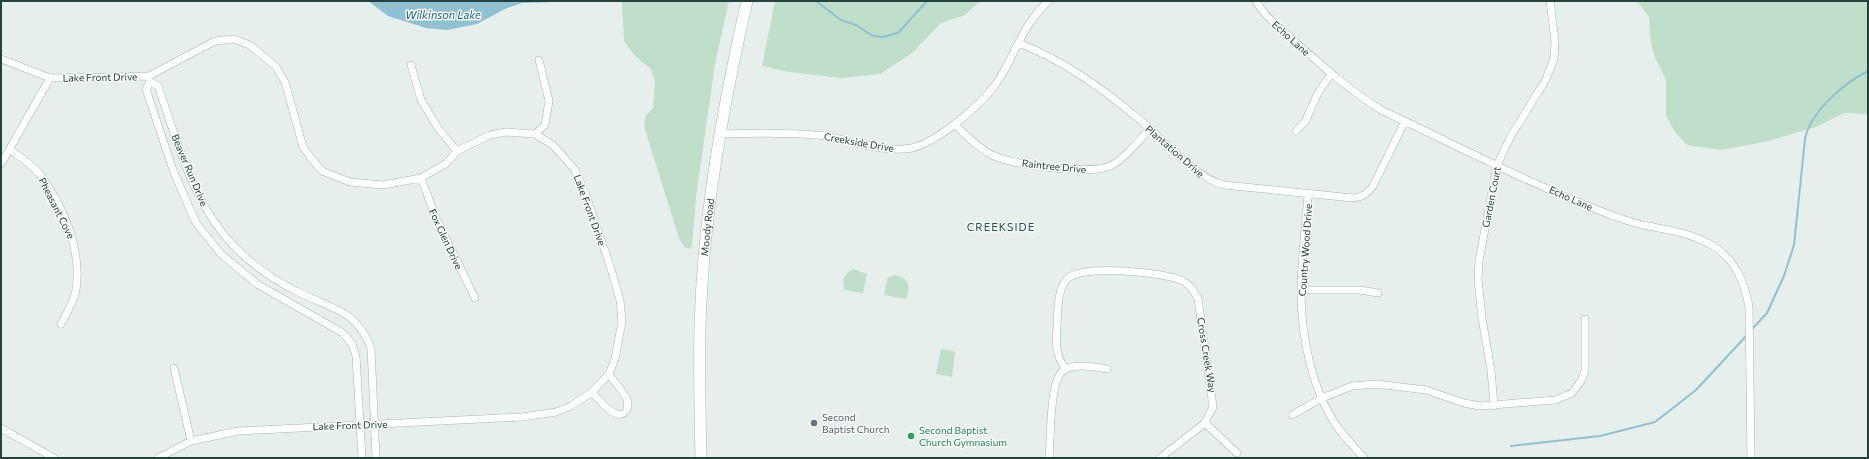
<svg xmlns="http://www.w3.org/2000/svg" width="1869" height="459" font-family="Commissioner,sans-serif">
  <rect width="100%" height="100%" fill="#e6efec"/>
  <path fill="#c0dfcb" d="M622 1H729L715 64 696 197 692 246 689 249 684 247 679 238 645 130C643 119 645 116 653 108L655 82 651 69 635 56 624 41Z
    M775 1H980L965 15 941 23 912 53 880 74 841 78 789 72 762 66Z
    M1637 1H1868V114L1844 113 1816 127 1764 142 1720 150 1687 145 1675 132 1666 116V80L1654 55 1651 44 1649 17Z
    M854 269 867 274 863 293 844 290 843 279 849 271Z
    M897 275C910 280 911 287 906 299L884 295 888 277Z
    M941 349 955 352 952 377 936 374Z"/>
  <path fill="#90c1d2" d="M368 1H587L522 3 507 8 477 24 447 30 426 28 388 16Z"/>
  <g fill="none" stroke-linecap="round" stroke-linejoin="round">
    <path stroke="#90c1d2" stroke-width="2" d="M816 1 841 20 856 25 873 36 883 37 898 33 927 1
      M1752 329 1767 313 1784 276 1794 245 1805 139C1810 112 1844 83 1868 71
      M1511 446 1600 436 1655 422 1696 390 1748 334"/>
    <defs>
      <path id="minor" d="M1256 1C1264 16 1279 27 1292 39 1321 65 1350 91 1383 111 1456 145 1528 183 1603 212 1616 217 1630 222 1643 225 1668 230 1693 233 1715 247 1736 261 1744 282 1749 306L1751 458
        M1019 43C1064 61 1102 88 1139 119 1162 138 1195 178 1224 185L1353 198C1363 197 1367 194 1373 186L1405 121
        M1 59 50 78
        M411 65 421 100 438 128 457 151
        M149 79 150 82 146 89 173 170 196 223 221 254 257 284 343 333 352 344 356 356 362 458
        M150 82 158 86C177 140 192 202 233 245 250 263 274 280 296 291 331 309 355 308 371 348L376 458
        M955 125C966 135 977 147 990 154 1009 165 1090 175 1110 166 1125 159 1138 141 1150 129
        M1296 131 1305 122 1318 93 1332 73
        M535 134 545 125 549 101 539 60
        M719 134C752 133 784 132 816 135 832 136 846 141 861 144 877 148 896 151 912 148 936 142 969 114 986 96 1014 66 1018 27 1049 1
        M10 150C21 157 33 165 41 176 64 207 82 250 76 290 74 302 66 314 61 324
        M1 164 50 78 149 76 215 41 234 39 250 45 276 67 285 82 303 147 311 158 322 171 350 182 383 185 421 178 447 163 457 151 490 135 506 132 535 134 553 145 575 170 586 195 611 269 620 300 622 321 615 359 609 374 592 392 571 406 556 412 522 417 238 431 191 441 158 458
        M421 178 436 218 475 298
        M1308 194C1306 226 1301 259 1301 291 1301 336 1312 391 1338 428 1346 438 1355 448 1364 458
        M1301 290H1360L1378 293
        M174 368 191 441
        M1066 369C1055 357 1056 341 1057 326 1058 312 1057 289 1067 279 1081 264 1165 272 1183 281 1191 286 1194 291 1198 299L1213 407 1205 423 1160 458
        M592 392C598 399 617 423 626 411 628 409 628 403 627 399 623 391 614 382 609 374
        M1494 406 1491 370 1482 318 1478 279 1479 261 1497 165 1511 136 1545 81 1554 59 1555 41 1550 1
        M1292 415 1322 398 1352 386 1376 384 1426 390 1464 403 1480 406 1555 400 1572 393 1581 381 1585 371V319
        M1205 423 1237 453
        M1 428 54 458
        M1049 458C1051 440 1049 379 1064 370 1076 363 1094 367 1107 369"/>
      <g id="secondary">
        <path id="s1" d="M701 458C700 414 699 369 700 325 703 216 723 106 747 1"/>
      </g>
    </defs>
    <use href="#minor" stroke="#a8b7b4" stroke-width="8"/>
    <use href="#secondary" stroke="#a4bab5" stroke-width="12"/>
    <use href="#minor" stroke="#fff" stroke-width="7"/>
    <use href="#secondary" stroke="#fff" stroke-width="11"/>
  </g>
  <circle fill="#6b7280" stroke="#f7fbf9" stroke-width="1.5" cx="814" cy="423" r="4"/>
  <circle fill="#2e9e5b" stroke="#f7fbf9" stroke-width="1.5" cx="911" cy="436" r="4"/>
  <g text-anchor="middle" stroke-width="3" stroke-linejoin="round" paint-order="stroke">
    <g font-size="10" fill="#25413d" stroke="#f7fbf9">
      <text transform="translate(1291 38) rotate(42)" y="4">Echo Lane</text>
      <text transform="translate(100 77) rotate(-1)" y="4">Lake Front Drive</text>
      <text transform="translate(859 142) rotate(10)" y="4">Creekside Drive</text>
      <text transform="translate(1175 151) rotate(41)" y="4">Plantation Drive</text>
      <text transform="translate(1054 166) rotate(6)" y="4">Raintree Drive</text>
      <text transform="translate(190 170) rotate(67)" y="4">Beaver Run Drive</text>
      <text transform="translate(1491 197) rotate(-79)" y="4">Garden Court</text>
      <text transform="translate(1571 198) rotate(24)" y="4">Echo Lane</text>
      <text transform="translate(57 208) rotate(63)" y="4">Pheasant Cove</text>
      <text transform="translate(590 210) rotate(70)" y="4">Lake Front Drive</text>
      <text dy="4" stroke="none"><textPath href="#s1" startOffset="231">Moody Road</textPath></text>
      <text transform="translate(446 239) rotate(65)" y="4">Fox Glen Drive</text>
      <text transform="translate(1305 250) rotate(-86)" y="4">Country Wood Drive</text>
      <text transform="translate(1207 355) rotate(81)" y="4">Cross Creek Way</text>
      <text transform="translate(350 425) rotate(-2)" y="4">Lake Front Drive</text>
    </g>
    <g font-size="10" fill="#5b616d" stroke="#f7fbf9" text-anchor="start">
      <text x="822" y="421">Second<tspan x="822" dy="12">Baptist Church</tspan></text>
    </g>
    <g font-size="10" fill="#27864d" stroke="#f7fbf9" text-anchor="start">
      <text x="919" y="434">Second Baptist<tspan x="919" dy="12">Church Gymnasium</tspan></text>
    </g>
    <g font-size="11" font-style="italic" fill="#1e647e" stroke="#f7fbf9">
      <text x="443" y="19">Wilkinson Lake</text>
    </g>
    <g font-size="11" letter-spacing="1" fill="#20544d" stroke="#f7fbf9">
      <text x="1001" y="231">CREEKSIDE</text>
    </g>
  </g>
  <rect width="1869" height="459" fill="none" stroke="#25413d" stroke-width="4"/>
</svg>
